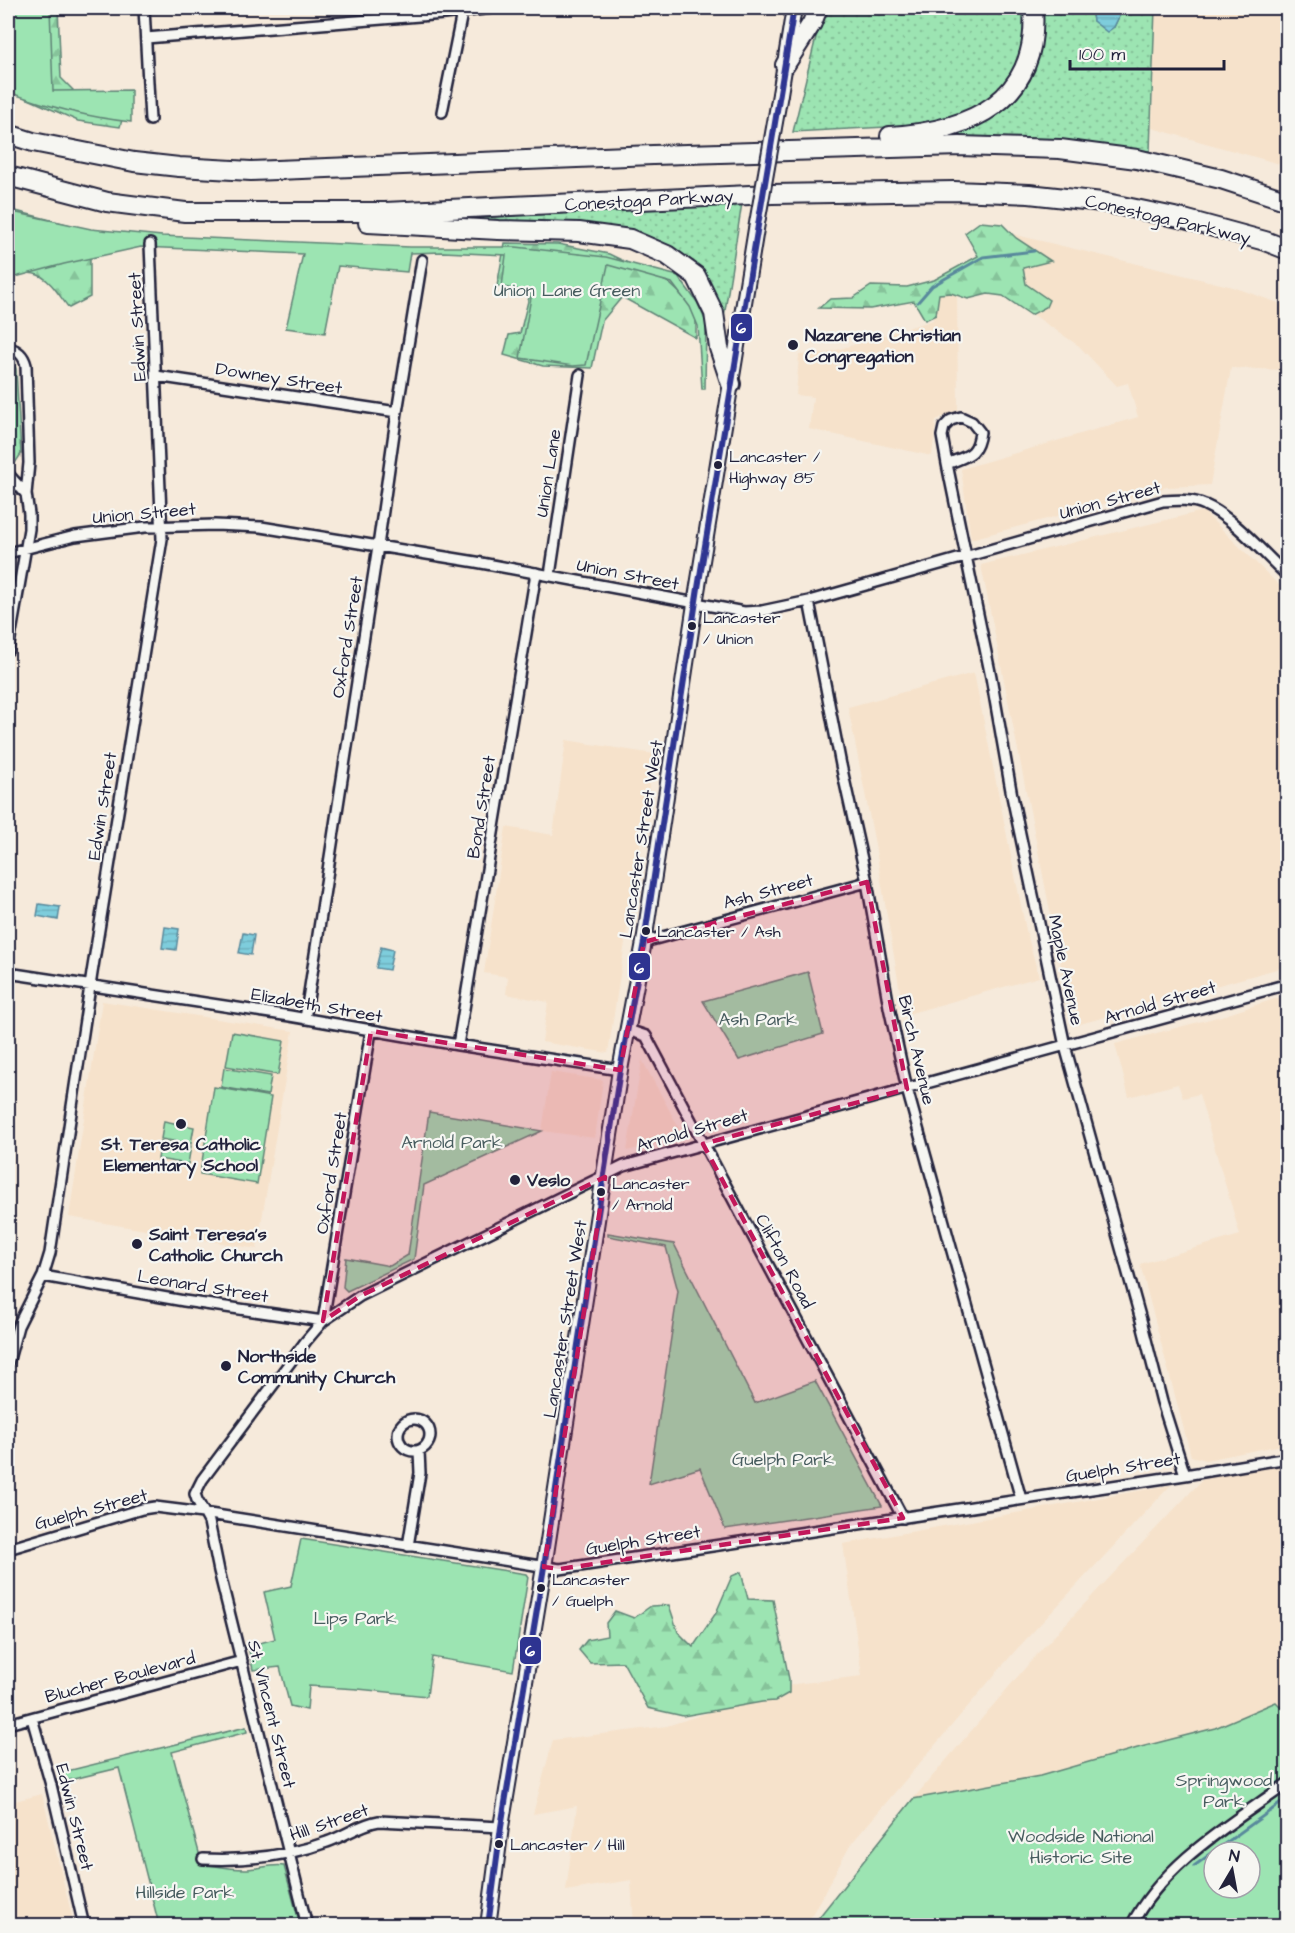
<svg xmlns="http://www.w3.org/2000/svg" width="1295" height="1933" font-family="'Architects Daughter',sans-serif">
  <defs>
    <pattern id="grass-dots" width="8" height="8" patternUnits="userSpaceOnUse" patternTransform="scale(1.5)"><rect width="8" height="8" fill="#9ce4b2"/><path d="M2 2h.1M6 6h.1" fill="none" stroke="#86c39a" stroke-width="1.8" stroke-linecap="round"/></pattern>
    <pattern id="forest-firs" width="22" height="20" patternUnits="userSpaceOnUse" patternTransform="scale(1.5)"><rect width="22" height="20" fill="#9ce4b2"/><path d="M5 1l3.5 6h-7zM16 11l3.5 6h-7z" fill="#86c39a"/></pattern>
    <pattern id="water-rules" width="6" height="5" patternUnits="userSpaceOnUse" patternTransform="scale(1.5)"><rect width="6" height="5" fill="#7ecddc"/><path d="M0 2.5h6" fill="none" stroke="#6db0be"/></pattern>
  </defs>
  <rect width="100%" height="100%" fill="#f6eadb"/>
  <filter id="ink" filterUnits="userSpaceOnUse"><feTurbulence type="fractalNoise" baseFrequency=".0167" numOctaves="2"/><feDisplacementMap in="SourceGraphic" scale="12" xChannelSelector="R" yChannelSelector="G"/><feConvolveMatrix kernelMatrix="1 2 1 2 8 2 1 2 1" color-interpolation-filters="sRGB"/></filter>
  <g filter="url(#ink)">
    <path fill="#f6e2cb" d="M1155 8H1287V166L1152 128Z
      M996 230 1233 287 1287 306V370L1231 368 1210 485 1167 487 971 539 961 469 1138 417 1128 383 1117 386 1079 346 991 286Z
      M957 284 958 410 936 420 932 456 809 429 813 397 796 395 799 355 827 353 933 320 935 288Z
      M1203 511 1287 593V966L1073 1026 981 565Z
      M974 673 1026 930 1039 977 904 1015 874 839 848 707Z
      M566 740 654 754 608 1053 542 1042 548 1002 506 994 508 977 484 973 506 827 553 835Z
      M1287 995V1444L1206 1460 1191 1456 1140 1264 1240 1235 1199 1094 1183 1098 1178 1084 1129 1097 1115 1044 1225 1015Z
      M102 1001 293 1031 257 1249 69 1217Z
      M642 1060 684 1137 627 1151Z
      M551 1072 603 1080 595 1138 542 1131Z
      M1287 1464V1713L1276 1702 1215 1728 1141 1747 1039 1776 913 1799 1037 1654 1204 1478Z
      M1171 1485 1015 1651 851 1844 806 1925H634L631 1880 566 1891 577 1806 533 1814 553 1740 667 1726 795 1684 862 1676 843 1544Z
      M42 1794 74 1925H8V1803Z"/>
    <path fill="url(#grass-dots)" stroke="#5f8376" stroke-width="1.5" d="M827 8H1025L1026 31 1015 68 1004 86 977 109 924 125 793 132 816 37Z
      M1041 8H1091L1093 21 1114 27 1123 8H1155L1150 151 960 136 961 129 1007 106 1032 68 1043 26Z
      M742 203 724 317 719 319 670 247 646 236 611 228 460 221 459 215Z"/>
    <path fill="url(#forest-firs)" stroke="#5f8376" stroke-width="1.5" d="M8 8H58L61 78 78 95H129L120 127 78 121 8 90Z
      M8 209 90 230V297L69 308C49 282 45 267 8 275Z
      M980 222 1002 224 1016 238 1051 261 1023 268 1026 284 1049 300 1046 307 1031 315 1003 296 988 294 968 299 951 293 939 294 936 315 925 320 914 301 870 309 819 308 830 299 853 298 871 286 907 287 934 280 978 256 965 233Z
      M505 243 558 244 609 254 669 283 696 308V338L622 297 602 321 592 368 543 366 504 355 509 335 520 333 531 289 497 286Z
      M8 357 12 358 16 369 21 454 15 463 8 459Z
      M741 1572 748 1599 773 1600 789 1679V1693L775 1701 762 1702 683 1716 648 1708 623 1662 590 1663 579 1650 587 1640 607 1636 606 1623 615 1611 634 1618 651 1606 669 1605 678 1632 693 1647 716 1613 732 1576Z"/>
    <path fill="#9ce4b2" stroke="#5f8376" stroke-width="1.5" fill-rule="evenodd" d="M8 8H50L53 91 131 90V122C86 117 50 107 8 92Z
      M8 211 91 229 162 236 410 247H516L606 257 678 276 697 302 706 322 705 389H702L698 326 690 307 672 283 608 265 586 365 573 366 520 358 532 292 502 287 506 255 443 252 410 253 407 272 338 266 325 333 286 328 303 254 141 247 64 264 8 279Z
      M808 972 823 1034 739 1060 703 1001Z
      M232 1032 284 1041 278 1075 226 1066Z
      M224 1068 271 1076 268 1095 221 1087Z
      M214 1087 271 1097 257 1184 200 1174Z
      M429 1112 542 1131 424 1185 414 1259 347 1291 343 1287 346 1258 390 1266 408 1255Z
      M164 1121 194 1127 191 1144 161 1139Z
      M161 1141 191 1146 188 1164 158 1159Z
      M608 1233 674 1244 755 1403 815 1381 882 1506 725 1529 700 1468 649 1484 678 1291 666 1247 608 1236Z
      M301 1539 526 1574 528 1577 513 1671 432 1657 427 1696 358 1689 309 1686 307 1710 290 1706 280 1667 253 1670 248 1646 275 1639 264 1592 291 1586Z
      M1276 1702 1287 1713V1925L812 1926 913 1799 1040 1776 1141 1747 1215 1728ZM1214 1852H1250V1888H1214Z
      M246 1727 247 1732 172 1752 202 1864C216 1866 231 1869 245 1869 258 1869 272 1864 284 1866L300 1925H159L119 1768 61 1782 59 1773Z"/>
    <path fill="url(#water-rules)" stroke="#59899c" stroke-width="1.5" d="M1091 8H1123L1114 27 1107 32 1093 21Z
      M39 904 60 907 58 920 37 916Z
      M165 927 179 929 176 950 162 948Z
      M243 933 254 935 251 955 239 953Z
      M381 947 393 950 389 970 376 968Z"/>
    <g fill="none" stroke-linecap="round" stroke-linejoin="round">
      <path stroke="#59899c" stroke-width="3" d="M918 302 932 286 983 257 1034 251
        M1194 1866 1288 1798"/>
      <defs>
        <path id="minor" d="M144 8 150 120
          M146 38 444 14 492 8
          M442 112 463 8
          M8 347C18 351 23 354 26 365L29 463 26 494 29 514V529L8 650
          M156 376 397 412
          M947 464C968 455 977 456 980 432L972 422 961 417 951 420 944 427 942 436 947 464 991 677 1012 796 1065 1046 1141 1320 1162 1402 1185 1475
          M8 474 26 494
          M8 553 75 536 145 527 215 525 261 527 476 562 744 612 762 611 809 601 1163 501C1177 500 1192 499 1205 505 1233 517 1265 555 1288 576
          M550 575 580 375
          M809 601 841 765 867 882 889 1007 907 1089 1021 1499
          M644 942 867 882
          M8 973 290 1016 458 1045 620 1070
          M305 1019 378 546 397 412 422 260
          M628 1030 646 1036 903 1518
          M458 1045 536 573
          M43 1276 184 1301 323 1321 371 1031
          M8 1363 18 1326 43 1276 50 1253 92 973 162 539 150 244
          M398 1435a16 16 0 1 1 32 0a16 16 0 1 1-32 0Z
          M408 1546 420 1473 419 1451
          M8 1549 142 1509 155 1507 203 1513 560 1569 1185 1475 1288 1458
          M32 1718 51 1785 84 1926
          M8 1724 242 1661
          M203 1859C246 1861 286 1857 327 1842 345 1836 360 1824 379 1821L501 1827
          M307 1926 219 1571 209 1522 197 1500 195 1494 202 1480 306 1341 323 1321 360 1296 624 1166 1288 984
          M1131 1926C1164 1862 1231 1824 1288 1783"/>
        <path id="secondary" d="M780 94 794 8
          M488 1926 501 1827 544 1567 620 1070 644 942 695 604 756 229"/>
        <path id="motorway" d="M785 65 812 23 818 8
          M8 134 33 142 134 162 179 167 251 171 653 155 960 146 1060 149 1137 159 1221 179 1288 201
          M890 136C971 131 1040 101 1033 8
          M8 176 107 202 185 212H385L772 194 954 191 1029 194 1102 202 1184 219 1265 241 1288 250
          M368 223 498 230 579 232 630 239 667 255 696 276 714 313 719 348 731 384"/>
      </defs>
      <use href="#minor" stroke="#22223b" stroke-width="14"/>
      <use href="#secondary" stroke="#22223b" stroke-width="18"/>
      <use href="#motorway" stroke="#22223b" stroke-width="22"/>
      <use href="#minor" stroke="#f6f6f2" stroke-width="9"/>
      <use href="#secondary" stroke="#f6f6f2" stroke-width="14"/>
      <use href="#motorway" stroke="#f6f6f2" stroke-width="18"/>
      <defs>
        <path id="secondary-bridge" d="M756 229 780 94"/>
      </defs>
      <use href="#secondary-bridge" stroke="#22223b" stroke-width="18" stroke-linecap="butt"/>
      <use href="#secondary-bridge" stroke="#f6f6f2" stroke-width="14"/>
      <defs>
        <path id="bus-1" d="M488 1926 501 1827 544 1567 620 1070 644 942 698 588 794 8"/>
      </defs>
      <use href="#bus-1" stroke="#f6f6f2" stroke-width="10"/>
      <use href="#bus-1" stroke="#2e3491" stroke-width="6"/>
    </g>
  </g>
  <path fill="#c2185b" fill-opacity="0.2" stroke="#c2185b" stroke-width="4.5" stroke-dasharray="12 8" stroke-linejoin="round" d="M867 882 907 1089 703 1144 903 1518 560 1569 544 1567 605 1177 360 1296 323 1321 371 1031 620 1070 644 942Z"/>
  <g fill="#22223b" stroke="#f6f6f2" stroke-width="2">
    <circle cx="793" cy="345" r="6"/>
    <circle cx="718" cy="465" r="5"/>
    <circle cx="692" cy="626" r="5"/>
    <circle cx="646" cy="931" r="5"/>
    <circle cx="181" cy="1124" r="6"/>
    <circle cx="515" cy="1180" r="6"/>
    <circle cx="601" cy="1192" r="5"/>
    <circle cx="137" cy="1244" r="6"/>
    <circle cx="226" cy="1366" r="6"/>
    <circle cx="541" cy="1588" r="5"/>
    <circle cx="499" cy="1844" r="5"/>
  </g>
  <g text-anchor="middle" stroke-width="4.5" stroke-linejoin="round" paint-order="stroke">
    <g font-size="16" fill="#22223b" stroke="#f6f6f2" text-anchor="start">
      <text x="729" y="462">Lancaster /<tspan x="729" dy="21">Highway 85</tspan></text>
      <text x="703" y="623">Lancaster<tspan x="703" dy="21">/ Union</tspan></text>
      <text x="657" y="937">Lancaster / Ash</text>
      <text x="612" y="1189">Lancaster<tspan x="612" dy="21">/ Arnold</tspan></text>
      <text x="552" y="1585">Lancaster<tspan x="552" dy="21">/ Guelph</tspan></text>
      <text x="510" y="1850">Lancaster / Hill</text>
    </g>
    <g font-size="18" fill="#22223b" stroke="#f6f6f2">
      <text transform="translate(649 200) rotate(-3)" y="6">Conestoga Parkway</text>
      <text transform="translate(1168 219) rotate(13)" y="6">Conestoga Parkway</text>
      <text transform="translate(137 327) rotate(-93)" y="6">Edwin Street</text>
      <text transform="translate(279 378) rotate(9)" y="6">Downey Street</text>
      <text transform="translate(548 473) rotate(-81)" y="6">Union Lane</text>
      <text transform="translate(1110 500) rotate(-15)" y="6">Union Street</text>
      <text transform="translate(144 513) rotate(-5)" y="6">Union Street</text>
      <text transform="translate(628 574) rotate(11)" y="6">Union Street</text>
      <text transform="translate(347 637) rotate(-81)" y="6">Oxford Street</text>
      <text transform="translate(102 806) rotate(-81)" y="6">Edwin Street</text>
      <text transform="translate(481 807) rotate(-81)" y="6">Bond Street</text>
      <text transform="translate(641 839) rotate(-81)" y="6">Lancaster Street West</text>
      <text transform="translate(768 891) rotate(-15)" y="6">Ash Street</text>
      <text transform="translate(1066 970) rotate(78)" y="6">Maple Avenue</text>
      <text transform="translate(1160 1002) rotate(-16)" y="6">Arnold Street</text>
      <text transform="translate(317 1005) rotate(10)" y="6">Elizabeth Street</text>
      <text transform="translate(917 1050) rotate(77)" y="6">Birch Avenue</text>
      <text transform="translate(692 1130) rotate(-16)" y="6">Arnold Street</text>
      <text transform="translate(331 1173) rotate(-81)" y="6">Oxford Street</text>
      <text transform="translate(785 1261) rotate(62)" y="6">Clifton Road</text>
      <text transform="translate(203 1286) rotate(9)" y="6">Leonard Street</text>
      <text transform="translate(565 1319) rotate(-81)" y="6">Lancaster Street West</text>
      <text transform="translate(1123 1467) rotate(-9)" y="6">Guelph Street</text>
      <text transform="translate(91 1509) rotate(-15)" y="6">Guelph Street</text>
      <text transform="translate(643 1540) rotate(-9)" y="6">Guelph Street</text>
      <text transform="translate(120 1677) rotate(-15)" y="6">Blucher Boulevard</text>
      <text transform="translate(272 1714) rotate(76)" y="6">St. Vincent Street</text>
      <text transform="translate(75 1817) rotate(76)" y="6">Edwin Street</text>
      <text transform="translate(329 1822) rotate(-19)" y="6">Hill Street</text>
    </g>
    <g font-size="18" fill="#475c5f" stroke="#f6f6f2">
      <text x="567" y="296">Union Lane Green</text>
      <text x="758" y="1025">Ash Park</text>
      <text x="452" y="1148">Arnold Park</text>
      <text x="783" y="1465">Guelph Park</text>
      <text x="355" y="1624">Lips Park</text>
      <text x="1224" y="1786">Springwood<tspan x="1224" dy="21">Park</tspan></text>
      <text x="1081" y="1842">Woodside National<tspan x="1081" dy="21">Historic Site</tspan></text>
      <text x="185" y="1898">Hillside Park</text>
    </g>
    <g font-size="18" font-weight="bold" fill="#22223b" stroke="#f6f6f2" text-anchor="start">
      <text x="805" y="341">Nazarene Christian<tspan x="805" dy="21">Congregation</tspan></text>
      <text x="181" y="1150" text-anchor="middle">St. Teresa Catholic<tspan x="181" dy="21">Elementary School</tspan></text>
      <text x="527" y="1186">Veslo</text>
      <text x="149" y="1240">Saint Teresa's<tspan x="149" dy="21">Catholic Church</tspan></text>
      <text x="238" y="1362">Northside<tspan x="238" dy="21">Community Church</tspan></text>
    </g>
  </g>
  <g stroke="#f6f6f2" stroke-width="2">
    <rect x="730" y="313" width="23" height="29" rx="6" fill="#2e3491"/>
    <rect x="628" y="952" width="23" height="29" rx="6" fill="#2e3491"/>
    <rect x="519" y="1636" width="23" height="29" rx="6" fill="#2e3491"/>
  </g>
  <g font-size="16" text-anchor="middle" font-weight="bold" fill="#fff">
    <text x="741" y="333">6</text>
    <text x="639" y="973">6</text>
    <text x="530" y="1656">6</text>
  </g>
  <rect width="1295" height="1933" fill="none" stroke="#f6f6f2" stroke-width="30"/>
  <rect x="15" y="15" width="1265" height="1903" fill="none" stroke="#22223b" stroke-width="2" filter="url(#ink)"/>
  <g transform="translate(1232 1870) rotate(10)"><circle r="28" fill="#f6f6f2" stroke="#a1a1a9" stroke-width="1.5"/>
  <path d="M0-4.5L10 22L0 15L-10 22Z" fill="#22223b"/>
  <text y="-9" font-size="16" font-weight="bold" text-anchor="middle" fill="#22223b">N</text>
  </g>
  <path d="M1070 60v9h154v-9" fill="none" stroke="#22223b" stroke-width="3"/>
  <text x="1079" y="60" font-size="18" fill="#22223b" stroke="#f6f6f2" stroke-width="4.5" paint-order="stroke">100 m</text>
</svg>
